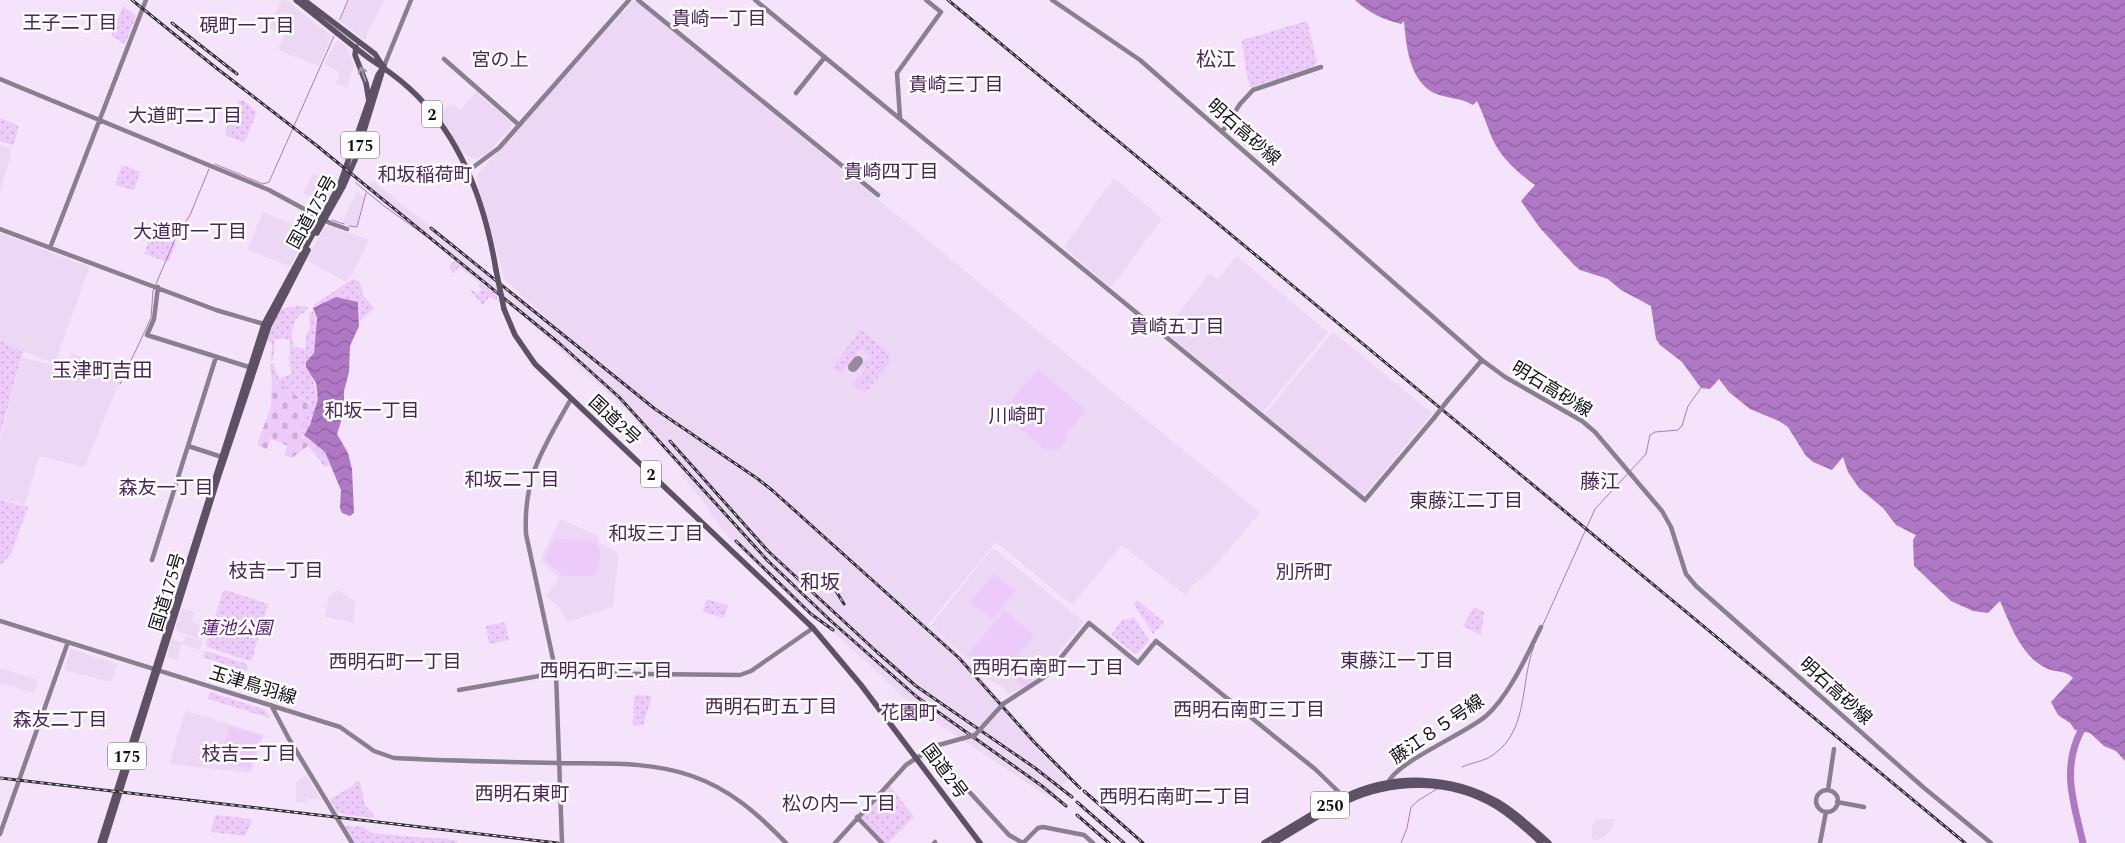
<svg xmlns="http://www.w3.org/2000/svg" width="2125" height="843" font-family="Spectral,'Noto Sans JP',serif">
  <defs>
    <pattern id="green-dots" width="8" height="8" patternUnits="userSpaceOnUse" patternTransform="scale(1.25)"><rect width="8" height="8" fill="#eccbfb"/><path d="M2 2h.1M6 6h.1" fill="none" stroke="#caadd6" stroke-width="1.8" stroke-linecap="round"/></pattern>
    <pattern id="cemetery-stones" width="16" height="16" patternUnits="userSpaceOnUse" patternTransform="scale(1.25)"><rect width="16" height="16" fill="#eccbfb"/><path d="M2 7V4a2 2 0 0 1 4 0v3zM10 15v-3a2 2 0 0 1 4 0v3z" fill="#caadd6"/></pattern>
    <pattern id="water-waves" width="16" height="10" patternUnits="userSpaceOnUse" patternTransform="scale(1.25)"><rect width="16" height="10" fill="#af78c5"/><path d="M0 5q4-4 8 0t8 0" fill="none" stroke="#8d619f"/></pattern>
  </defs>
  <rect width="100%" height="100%" fill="#f4e3fb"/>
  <path fill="#ecd7f5" d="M281 0H286L331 36 319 66 278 50 285 34 269 28Z
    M349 0H384L373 23 371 24 365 40 340 21Z
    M636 1 1260 513 1210 571 1193 585 1185 595 1122 545 1072 605 996 542 928 624 975 670 1009 711 1071 776 1050 798 919 711 895 690 883 677 841 639 809 614 734 544 712 516 701 498 682 476 684 473 628 411 524 317 367 189 373 181 557 328 505 280 477 180 478 174 632 2Z
    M337 40 346 46 354 65 347 87 336 84 340 72 327 66 325 63Z
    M476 92 513 124 487 154 475 159 463 153 440 120 441 114 447 107 453 104 460 110Z
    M0 145 10 149V157L0 193Z
    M313 174 337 182 326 202 303 194Z
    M1114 178 1162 219 1113 285 1109 286 1064 247Z
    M357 192 364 198 357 225 355 227 342 223Z
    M263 212 309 231 290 266 247 250Z
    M328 226 369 240 353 273 346 282 306 260 325 227Z
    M0 233 89 267 55 364 0 341Z
    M1236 257H1238L1328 332 1263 412 1165 332 1208 275 1211 274 1218 279Z
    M1333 332 1432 413 1366 493 1361 494 1266 415V413Z
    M72 353 122 376 84 467 39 456 25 505 0 499V440L22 357 59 367 62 365H68Z
    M560 519 598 536 599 542 618 554 613 607 567 622 559 607 546 596 559 579 542 562V557Z
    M994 549 1084 622 1032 684 1008 694 1002 686 988 679 931 625 991 550Z
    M338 590 355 602 356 607 353 613 355 623 325 617 329 596Z
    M182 608 195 612 191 622 206 627 202 640 175 630Z
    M185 636 202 641 200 650 182 644 177 660 167 657 172 639 183 643Z
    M71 649 117 664 111 682 64 670Z
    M0 668 38 680 34 693 0 683Z
    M187 711 264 735 251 773 169 764 185 712Z
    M306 775 315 790 312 792 316 790 321 800 307 798V803L296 802V782Z
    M1596 819H1614V826L1604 837 1597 840 1592 839V826Z"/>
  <path fill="url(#green-dots)" d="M123 6 136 16 125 44 111 36Z
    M1307 21 1317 62 1315 66 1253 87H1250L1246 71 1242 40Z
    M243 100 257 112 245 141 243 142 227 136 225 133 238 101Z
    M0 118 19 126 14 143 11 145 0 141Z
    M122 165 140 172 134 190 115 185Z
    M152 232 176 244 168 262 144 254Z
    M455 260 486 287 483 291 487 287 497 295V301L489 297 483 305 470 290 471 289 478 294 482 290 478 286 481 283 459 267 453 273 449 267Z
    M353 279 360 282 363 295 374 308 360 321 359 303C333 296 338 298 314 307L313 305Z
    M297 306H306L308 308C305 313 303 312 299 316 291 324 290 337 294 347L306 349V335L310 329 309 315 313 311C319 321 317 353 308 360L318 399 310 425 305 432 307 439 325 452 330 465 324 467C316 450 297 443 304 423L302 422 310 402 287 391 282 384 272 379 270 364 273 363 279 379 292 373 289 365 290 339H275L273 360 271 361 272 343 267 340 280 309Z
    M861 330 891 355 888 359 891 361 865 393 853 384 865 370 861 367 870 356 861 348 841 373 832 367Z
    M0 341 23 351 0 435Z
    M0 500 28 507 11 554 0 566Z
    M225 590 268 604 252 659 249 661 208 647 206 644 223 592Z
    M706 599 728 605 724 618 703 612Z
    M1137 600 1164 622 1153 634 1134 604Z
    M1474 607 1484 612 1481 635 1463 626Z
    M1134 617 1149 640 1139 652 1135 654 1111 635 1123 619 1128 620Z
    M505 622 509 640 489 644 486 626Z
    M205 651 247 664V671L202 657Z
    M210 692 265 710 270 718 208 699Z
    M634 695 652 696 643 725 633 726Z
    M356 781 360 782 365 805 374 815V818L345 815 344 813H338L330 799 353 786Z
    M888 786H890L914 817 888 843H884L860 817Z
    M217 815 251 819 252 821 245 836 211 832 215 816Z
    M345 826 364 827 372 833 425 838H442L458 841 457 843H355Z"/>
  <path fill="url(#cemetery-stones)" d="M272 379 282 384 287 391 310 403 302 422 304 423C301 432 300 439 309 445L292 458 284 455 288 446 271 439 267 449 257 445 271 406Z"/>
  <path fill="#eccbfb" d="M1038 369 1086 410 1064 437 1066 440 1059 449 1046 450 1000 413Z
    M557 539 596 541 600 552 597 572 591 576H564L544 560 552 543Z
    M994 574 1015 591 994 618H991L970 602Z
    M1005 611 1034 635 1018 654 1041 671 1026 687 1004 673 1001 677H995L968 654Z
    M229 726 262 736 250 768 221 764 224 756 222 750Z"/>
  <path fill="url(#water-waves)" d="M1355 0H2125V761L2116 751 2104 746 2090 733 2075 730 2070 723 2058 715 2051 702 2073 678C2067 671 2056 672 2048 669 2021 657 2011 626 2000 601L1988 613 1973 611 1951 601 1914 566 1913 540 1916 535 1896 525 1883 508 1859 488 1848 472 1843 457 1832 470 1813 462 1806 456 1788 427 1779 421 1750 409 1729 392 1719 379 1710 389 1701 388 1682 362 1660 345 1656 339 1651 306 1621 290 1608 279 1580 270 1574 265 1540 228 1521 201 1535 185C1518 173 1501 158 1492 138 1487 126 1483 113 1477 101L1473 105C1460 97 1445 99 1432 92 1409 78 1406 45 1404 21L1401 24C1382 19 1369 13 1355 0Z
    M336 297 358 302 359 326 350 346 349 372 344 391V412L337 434 348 453 352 469 354 513 350 516 342 513 340 508 341 490 325 452 304 435 310 425 318 399 316 383 306 367V362L314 353 317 318 313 308Z"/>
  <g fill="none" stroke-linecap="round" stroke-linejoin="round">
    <path stroke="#af78c5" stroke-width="1" d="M340 19 348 0
      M215 164 263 184 269 182 334 36
      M356 183 384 206 430 239
      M332 220 344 224
      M349 226 357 227 366 193
      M120 384 151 318 153 291 176 237 190 215 209 169
      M1542 627 1595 509 1646 454 1650 435 1655 432 1678 430 1682 426 1688 406 1701 388
      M1462 767C1470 763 1480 762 1488 758 1530 734 1519 685 1534 646
      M1401 843 1407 828 1411 807 1419 800 1437 789"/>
    <path stroke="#af78c5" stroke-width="7" d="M2081 731C2061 769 2074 804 2083 843"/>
    <path stroke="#968a9c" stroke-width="10" d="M853 367 858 361"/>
    <path stroke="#897f8e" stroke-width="4.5" d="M638 0 878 195
      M755 0 1365 500 1434 418
      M1052 0 1140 60 1482 360 1505 377 1582 421 1595 432 1662 511 1671 527 1686 574 1696 586 1923 787 1991 843
      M444 59 519 125
      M384 66 411 0
      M0 79 269 190 330 223 347 229
      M796 93 825 57
      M900 118 897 73 941 12 926 0
      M1222 132 1240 104 1253 90 1321 67
      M468 171 499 148 629 0
      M0 229 216 310 267 325
      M50 248 146 0
      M158 287 154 319 147 335 252 368
      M1448 400 1482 360
      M188 446 225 458
      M152 560 216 357
      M0 621 340 727 374 751 394 758C449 761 505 762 560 763 604 764 650 761 692 776 730 789 758 814 786 843
      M459 690 556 673 740 675 751 671 813 628
      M1003 704 1046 676 1089 623 1138 663 1156 641 1315 769 1345 798
      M271 705 289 739 352 843
      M930 749 1009 835 1023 843
      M1388 783C1396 762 1465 734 1486 716 1509 696 1527 655 1541 627
      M1828 790 1834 749
      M1816 801a11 11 0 1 1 22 0a11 11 0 1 1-22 0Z
      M1837 802 1864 807
      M857 817 882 843
      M0 834 68 642
      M562 843 556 673 526 534C523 476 544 447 571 399
      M835 843 906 765 935 746
      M934 843 935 842
      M1023 843 1038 828 1043 827 1084 835 1093 843
      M1820 843 1826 812"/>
    <path stroke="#5f5165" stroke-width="5.5" d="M296 0C320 19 345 40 370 59 384 68 397 77 409 88 461 135 485 203 496 270
      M304 0 375 54 382 65
      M356 47 355 55 366 83 369 101
      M317 233 343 187 355 160 383 69
      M504 309 515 335 535 364 813 628 861 685 980 843
      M100 843 264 324 340 184 378 75 384 66
      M104 843 218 478 269 326 308 250
      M1264 843C1290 828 1316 810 1344 797 1393 773 1451 775 1498 802 1517 813 1533 829 1549 843
      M1274 843C1298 829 1322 813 1347 801 1394 779 1452 779 1497 807 1513 817 1527 830 1541 843"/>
    <defs>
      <path id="rail" d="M132 0 215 67 316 145 559 343 619 397 768 561 831 621 917 697 1042 786 1066 806
        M948 0 1965 843
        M172 23 237 74
        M431 228 655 409 758 479 773 491 959 658 1035 743 1080 788
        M670 441 768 551 877 652 916 686 1035 768 1072 797
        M736 541 811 614 833 630
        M836 591 844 604
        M0 778 558 843
        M1084 791 1143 843
        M1077 802 1124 843
        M1077 815 1109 843"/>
    </defs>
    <use href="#rail" stroke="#38313c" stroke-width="3"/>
    <use href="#rail" stroke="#fff" stroke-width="1" stroke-dasharray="4" stroke-linecap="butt"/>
    <path stroke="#897f8e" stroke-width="4.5" d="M1434 418 1448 400
      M935 746 975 735 1003 704"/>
    <path stroke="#5f5165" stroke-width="5.5" d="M496 270 504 309"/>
  </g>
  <defs><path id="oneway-shaft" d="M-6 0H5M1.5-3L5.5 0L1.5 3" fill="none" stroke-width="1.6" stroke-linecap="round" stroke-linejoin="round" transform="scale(1.25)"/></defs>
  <use stroke="#9f97a3" href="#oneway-shaft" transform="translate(363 74) rotate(-110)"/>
  <g text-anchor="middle" stroke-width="5" stroke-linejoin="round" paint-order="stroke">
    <g fill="#fff" stroke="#5a565c" stroke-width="1">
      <rect x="422" y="100.5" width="20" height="27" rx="4"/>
      <rect x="341" y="131.5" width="38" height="27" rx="4"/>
      <rect x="641" y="460.5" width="20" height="27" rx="4"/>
      <rect x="108" y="742.5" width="38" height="27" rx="4"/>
      <rect x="1311" y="791.5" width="38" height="27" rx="4"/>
    </g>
    <g font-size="16" font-weight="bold" fill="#130e16">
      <text x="432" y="120">2</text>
      <text x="360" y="151">175</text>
      <text x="651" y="480">2</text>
      <text x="127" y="762">175</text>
      <text x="1330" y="811">250</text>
    </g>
    <g font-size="18" fill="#130e16" stroke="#fff">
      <text transform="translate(1244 132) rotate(41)" y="6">明石高砂線</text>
      <text transform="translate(312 212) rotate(-61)" y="6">国道175号</text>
      <text transform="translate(1552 389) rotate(31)" y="6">明石高砂線</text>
      <text transform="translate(615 420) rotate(43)" y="6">国道2号</text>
      <text transform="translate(167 592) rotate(-73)" y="6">国道175号</text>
      <text transform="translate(253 685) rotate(17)" y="6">玉津鳥羽線</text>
      <text transform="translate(1836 691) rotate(42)" y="6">明石高砂線</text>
      <text transform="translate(1437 729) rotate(-34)" y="6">藤江８５号線</text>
      <text transform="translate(945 771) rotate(53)" y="6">国道2号</text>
    </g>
    <g font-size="18" font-style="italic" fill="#5e1877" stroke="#fff">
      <text x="236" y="634">蓮池公園</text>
    </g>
    <g font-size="19" fill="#4b245a" stroke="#fff">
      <text x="719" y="25">貴崎一丁目</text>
      <text x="70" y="29">王子二丁目</text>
      <text x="247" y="32">硯町一丁目</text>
      <text x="500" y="66">宮の上</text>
      <text x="956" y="91">貴崎三丁目</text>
      <text x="185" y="122">大道町二丁目</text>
      <text x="891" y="178">貴崎四丁目</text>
      <text x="425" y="181">和坂稲荷町</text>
      <text x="190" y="238">大道町一丁目</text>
      <text x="1177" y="333">貴崎五丁目</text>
      <text x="372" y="417">和坂一丁目</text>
      <text x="1017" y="422">川崎町</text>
      <text x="512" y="486">和坂二丁目</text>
      <text x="166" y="494">森友一丁目</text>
      <text x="1466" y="507">東藤江二丁目</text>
      <text x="656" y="540">和坂三丁目</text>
      <text x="276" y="577">枝吉一丁目</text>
      <text x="1304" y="578">別所町</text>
      <text x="1397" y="667">東藤江一丁目</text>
      <text x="395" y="668">西明石町一丁目</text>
      <text x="1048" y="674">西明石南町一丁目</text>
      <text x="606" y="677">西明石町三丁目</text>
      <text x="771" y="713">西明石町五丁目</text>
      <text x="1249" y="716">西明石南町三丁目</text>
      <text x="909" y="719">花園町</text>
      <text x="60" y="726">森友二丁目</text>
      <text x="249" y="760">枝吉二丁目</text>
      <text x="522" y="800">西明石東町</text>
      <text x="1175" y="803">西明石南町二丁目</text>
      <text x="839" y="810">松の内一丁目</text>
    </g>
    <g font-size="20" fill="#4b245a" stroke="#fff">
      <text x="1216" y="66">松江</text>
      <text x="102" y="377">玉津町吉田</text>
      <text x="1600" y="488">藤江</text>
      <text x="820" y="589">和坂</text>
    </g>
  </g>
</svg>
